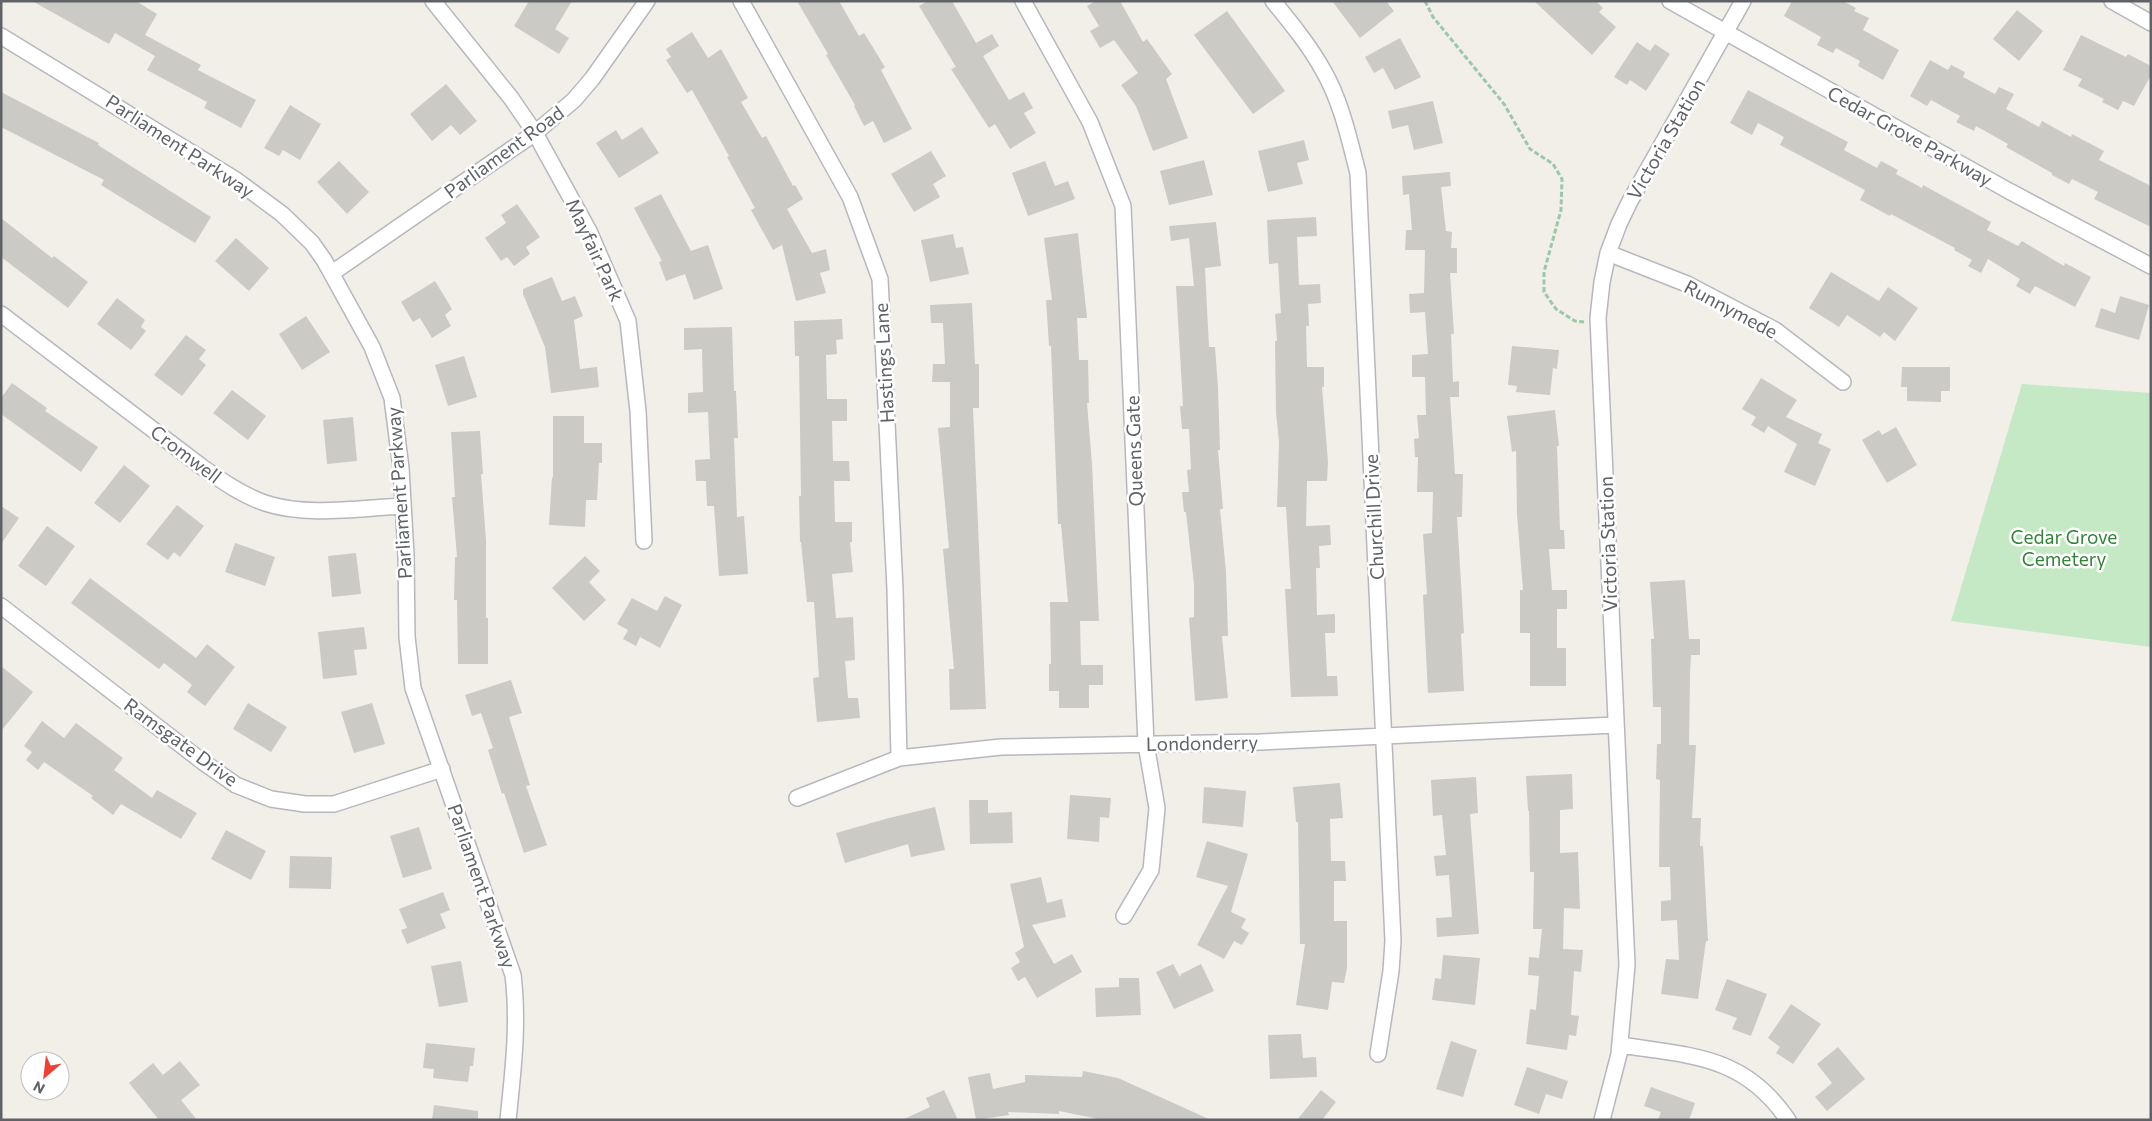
<svg xmlns="http://www.w3.org/2000/svg" width="2152" height="1121" font-family="Commissioner,sans-serif">
  <rect width="100%" height="100%" fill="#f1efe8"/>
  <path fill="#c5e8c5" d="M2022 384 2151 393V647L1951 621Z"/>
  <path fill="#cccac5" d="M32 1H136L157 14 145 35 201 65 198 70 256 100 241 128 204 108 207 102 147 70 155 56 115 33 109 44Z
    M529 1H572L555 29 569 38 559 54 514 26Z
    M797 1H839L859 36 864 33 885 67 881 70 912 129 884 143 873 121 864 126 854 106 855 105 826 55 828 54Z
    M928 1H952L976 43 992 34 999 46 983 56 1009 100 1024 92 1033 108 1024 113 1036 133 1010 149 995 124 989 128 951 69 956 67 919 6Z
    M1096 1H1120L1143 42 1147 39 1172 74 1166 79 1188 138 1153 151 1136 106 1121 85 1138 73 1114 40 1100 48 1090 31 1099 26 1087 6Z
    M1332 1H1386L1394 11 1360 38Z
    M1534 1H1596L1603 8 1599 12 1616 27 1592 55Z
    M1792 1H1843L1856 8 1854 11 1869 18 1863 30 1899 50 1883 80 1858 66 1860 61 1836 48 1833 53 1817 45 1821 37 1784 16Z
    M2017 10 2043 31 2019 61 1993 39Z
    M1227 11 1285 91 1253 114 1194 35Z
    M692 32 708 58 721 49 748 98 741 102 762 138 766 136 793 186 795 185 803 199 787 209 812 253 826 249 830 270 820 273 826 293 796 301 782 245 773 250 751 210 755 208 727 157 729 156 692 90 687 93 666 60 671 57 666 49Z
    M2081 35 2126 57 2128 54 2151 66V75L2134 106 2123 101 2118 110 2102 102 2104 99 2078 86 2082 79 2063 70Z
    M1400 38 1421 77 1395 90 1383 68 1374 73 1365 57Z
    M1637 42 1650 51 1655 44 1670 54 1646 91 1630 80 1627 85 1614 77Z
    M1930 60 1948 70 1951 65 1965 72 1963 77 1995 94 1999 87 2014 94 2006 109 2039 127 2042 121 2071 137 2072 134 2104 151 2099 160 2151 186V227L2094 199 2098 192 2072 179 2069 184 2052 175V173L2006 147 2008 144 1976 126 1974 131 1956 122 1960 116 1931 100 1927 106 1910 96Z
    M446 84 477 121 460 135 451 125 432 141 410 114Z
    M1748 90 1848 142 1844 150 1877 168 1881 161 1898 170 1896 174 1922 188 1923 185 1991 222 1987 230 2018 246 2022 241 2064 266 2065 263 2091 277 2075 307 2035 286 2030 294 2016 286 2020 279 1988 259 1981 273 1968 266 1972 260 1954 250 1955 248 1891 214 1890 216 1860 200 1865 190 1780 145 1784 137 1758 123 1752 135 1730 123Z
    M1 92 99 143 98 145 211 217 195 243 101 185 104 180 1 127Z
    M1433 101 1443 143 1414 150 1408 125 1392 129 1388 111Z
    M290 105 321 124 300 160 283 150 279 156 264 148Z
    M642 127 659 153 619 178 596 143 616 130 622 140Z
    M1304 140 1309 160 1297 163 1303 184 1268 192 1258 151Z
    M931 151 946 176 933 184 940 197 914 212 891 174Z
    M1204 160 1213 195 1169 205 1160 171Z
    M339 161 369 192 347 214 317 182Z
    M1045 161 1055 186 1068 181 1075 199 1028 216 1012 173Z
    M1450 172 1451 186 1441 187 1446 231 1452 232 1451 248H1457V273H1450L1454 334H1451L1453 382 1459 381V397H1450L1455 474H1463L1462 517H1457L1464 633 1461 634 1464 691 1428 693 1423 595 1427 594 1423 534 1432 533 1433 492H1417L1418 457H1415L1414 439 1419 438 1417 415H1426L1425 377H1412V355L1428 354 1425 312 1410 313 1409 294 1424 293 1425 250H1405L1406 230H1412L1409 194 1403 195 1402 176Z
    M661 194 691 251 708 245 723 289 694 300 685 274 666 281 659 262 662 261 634 208Z
    M517 204 540 237 526 247 530 254 514 266 507 257 501 261 485 238 506 223 501 215Z
    M1316 217 1317 236 1297 237 1299 285 1320 284 1321 303 1308 304 1309 326H1306L1307 367H1324V387H1322L1328 462 1327 481H1307L1306 526 1330 525 1331 545 1319 546 1320 568H1316L1317 615 1335 614V633H1325L1327 676H1337L1338 696 1291 697 1285 589H1291L1286 507H1277L1279 442 1276 412 1275 341H1277L1275 314 1281 313 1278 263 1269 264 1267 220Z
    M1 218 52 258 54 256 88 282 68 308 1 257Z
    M1216 222 1221 266 1205 268 1209 347H1215L1218 388 1220 450H1218L1223 509H1220L1226 572 1228 636H1222L1228 698 1195 701 1189 618 1194 617V584L1186 512H1184L1182 492H1189L1187 470 1191 469 1189 429H1182L1180 406H1183L1176 286H1194L1189 238 1171 241 1169 226Z
    M1078 233 1087 318H1077L1079 360H1088L1089 403H1087L1092 464 1099 621H1080L1081 665H1103V685H1089V708H1059V691H1049V664H1051L1050 602H1068L1061 524H1058L1051 346H1049L1046 300H1052L1044 238Z
    M953 234 956 248 963 247 969 274 930 282 921 240Z
    M236 238 269 268 249 291 215 261Z
    M1831 272 1879 301 1888 287 1918 308 1895 341 1884 332 1880 337 1847 315 1839 327 1809 308Z
    M552 277 562 301 575 296 583 316 574 320 580 369 597 367 599 387 551 393 545 347 523 294V289Z
    M435 281 452 309 445 315 451 326 432 338 420 318 413 322 401 302Z
    M2120 296 2149 305 2139 340 2095 327 2101 308 2115 313Z
    M117 298 145 320 141 327 146 331 131 350 97 324Z
    M972 303 975 364H979V408H973L986 709 950 710 949 669H954L943 549 949 548 938 428 950 427V382H932L933 364H945L943 323H931L930 305Z
    M306 316 330 352 302 370 279 334Z
    M842 319 843 339 836 340 837 354 826 355 827 399H847V421H832L833 461H849L850 481H834L835 522H852V542H850L853 572 832 574 836 618 853 617 855 660 845 661 848 698H858L860 718 817 722 813 678 819 677 814 602H807L801 542H800L799 496H801L799 356H795L794 321Z
    M732 327 734 391H736L738 438H734L737 517 744 516 748 574 719 576 714 506H707L706 481H696L695 460 710 459 708 412 688 413V393L703 392 702 349 684 350V328Z
    M186 335 206 350 199 359 206 365 182 396 154 375Z
    M1512 346 1559 350 1557 369 1553 368 1550 395 1516 392 1517 386 1508 385Z
    M464 356 477 397 448 406 435 365Z
    M1902 367H1950V391H1941V402L1907 401V387H1901Z
    M1761 378 1797 400 1786 417 1822 434 1818 443 1831 449 1815 486 1784 472 1797 444 1768 426 1764 433 1751 425 1756 417 1742 409Z
    M12 383 47 408 45 411 98 447 81 472 1 414V398Z
    M232 390 266 416 248 440 213 413Z
    M1555 410 1559 446H1557L1560 530H1564L1565 549H1549L1552 590H1567V609H1557V648H1566V686H1530V633H1520V590H1523L1517 514 1516 451 1512 452 1507 416Z
    M553 416H584V443H602V463H599L597 500H586L585 527 549 525 552 477 553 478Z
    M353 417 357 461 327 464 323 420Z
    M1896 427 1917 465 1887 483 1862 440 1879 430 1882 435Z
    M480 431 483 474H481L486 540V618H488V664H458L457 600H454L455 557H457L452 497H455L451 432Z
    M124 465 150 486 120 523 94 503Z
    M177 505 204 526 180 557 174 552 168 560 146 544Z
    M1 506 19 518 1 544Z
    M47 526 75 546 46 586 18 566Z
    M235 543 275 557 265 586 225 572Z
    M356 553 361 594 332 597 328 556Z
    M585 556 600 571 589 582 606 600 584 621 552 588Z
    M90 578 196 658 207 644 235 667 205 706 187 692 192 685 164 663 159 669 71 603Z
    M1685 580 1689 639H1700V655H1691L1690 674 1689 745H1696L1692 818H1701L1700 846H1703L1708 941H1706L1698 999 1661 994 1666 959 1679 960 1677 920 1661 921V901L1671 900 1670 867H1659L1660 780 1656 779 1657 744H1661V707H1653L1651 639H1654L1650 582Z
    M665 596 682 605 660 648 640 637 636 646 623 639 628 630 617 624 632 598 657 611Z
    M364 627 367 649 354 650 357 675 323 679 318 632Z
    M1 666 33 692 1 731Z
    M511 680 522 713 509 717 530 785 526 786 547 845 524 853 504 793 502 794 488 750 493 748 481 713 472 716 465 695Z
    M248 703 287 727 271 752 233 729Z
    M372 703 385 744 354 753 341 712Z
    M42 721 64 738 76 723 123 758 114 770 152 798 157 790 197 813 181 839 121 804 113 815 91 798 93 796 44 762 38 770 26 760 32 752 24 746Z
    M1572 774 1573 809 1560 810V853L1578 852 1580 909 1564 908 1563 949 1583 950 1581 972 1574 971 1571 1015 1579 1016 1576 1036 1569 1035 1567 1050 1526 1044 1530 1009 1536 1010 1539 976 1528 975 1529 957 1539 958 1542 929H1533L1534 872H1530L1529 811H1528L1526 776Z
    M1476 777 1478 813 1470 814 1479 934 1437 937 1436 918 1452 917 1449 875 1436 876 1434 856 1446 855 1442 815 1433 816 1431 780Z
    M1340 783 1343 818 1330 819 1331 861H1345L1346 881H1334V921H1347V968L1344 983 1332 982 1328 1010 1296 1005 1305 944H1300L1298 822H1296L1293 787Z
    M1204 787 1246 791 1243 827 1202 823Z
    M1070 795 1111 798 1109 818 1100 817 1099 842 1067 839Z
    M969 800H988V813L1012 812 1013 843 970 844Z
    M935 807 945 850 911 857 908 844 845 863 836 833 889 818Z
    M419 827 432 869 403 878 390 836Z
    M226 830 266 851 251 880 211 859Z
    M1207 841 1248 854 1231 912 1246 919 1241 928 1249 933 1242 945 1234 941 1224 959 1197 945 1228 886 1196 877Z
    M290 856 332 857 331 889 289 888Z
    M1041 877 1047 903 1062 899 1066 917 1032 925 1054 964 1072 954 1082 972 1037 998 1025 977 1018 981 1011 968 1020 962 1015 953 1024 947 1010 884Z
    M443 892 450 910 440 914 446 928 407 944 401 930 407 928 399 909Z
    M1443 955 1480 958 1475 1005 1432 1000 1435 978 1441 979Z
    M461 961 468 1002 439 1007 431 966Z
    M1173 964 1180 977 1181 974 1201 964 1214 991 1174 1009 1156 972Z
    M1119 978H1139L1141 1015 1096 1017 1095 988 1119 987Z
    M1727 979 1767 994 1751 1036 1732 1029 1737 1018 1715 1010Z
    M1791 1004 1821 1024 1793 1064 1776 1053 1780 1047 1768 1038Z
    M1301 1034 1303 1058 1316 1057 1317 1077 1270 1079 1268 1035Z
    M1451 1041 1477 1050 1463 1097 1436 1089Z
    M426 1043 475 1048 473 1066H470L468 1082 433 1078 434 1069 423 1068Z
    M1838 1047 1865 1079 1827 1111 1815 1097 1832 1083 1817 1064Z
    M180 1061 200 1085 181 1100 197 1120H159L129 1083 153 1063 163 1075Z
    M1527 1067 1568 1081 1562 1099 1546 1094 1539 1114 1514 1105Z
    M1083 1071 1118 1078 1211 1120H1103L1059 1111V1114L1008 1112 1009 1115 976 1120 968 1077 990 1073 993 1089 1025 1082V1075L1082 1077Z
    M1651 1087 1695 1103 1689 1120H1658L1661 1112 1644 1106Z
    M944 1090 958 1120H902L930 1107 926 1098Z
    M1321 1090 1336 1102 1322 1120H1297Z
    M434 1105 478 1111V1120H432Z"/>
  <g fill="none" stroke-linecap="round" stroke-linejoin="round">
    <defs>
      <path id="street" d="M433 1 511 98 535 133 589 231 628 321 638 411 644 541
        M741 1 850 197 880 279 895 589 899 758
        M1023 1 1090 122 1123 206 1146 744 1157 808 1151 870 1124 916
        M1273 1C1291 23 1309 45 1323 70 1341 101 1349 138 1358 173L1393 941 1391 971 1378 1054
        M1670 1 2009 191 2151 266
        M2112 1 2151 23
        M1 36 236 180 282 214 312 243 324 260 372 347 392 398 401 468 406 555 407 637 413 688 513 975C519 1024 513 1071 508 1120
        M1608 253 1687 284 1775 330 1843 382
        M332 273 535 133 574 100 592 79 647 1
        M1 314 202 467C222 481 242 495 265 503 306 517 360 508 403 506
        M1 606 203 762 236 785 271 799 305 804H334L442 769
        M797 798 899 758 1001 747 1260 742 1615 725
        M1620 1045C1691 1056 1744 1055 1788 1120
        M1602 1120 1619 1054 1627 965 1598 318 1602 282 1608 253 1619 224 1630 201 1743 1"/>
    </defs>
    <use href="#street" stroke="#b5b8bc" stroke-width="18"/>
    <path stroke="#9cc7a9" stroke-width="3" stroke-dasharray="5 2.5" stroke-linecap="butt" d="M1425 1 1433 17 1504 104 1530 149 1553 164 1562 179 1561 210 1544 272V292L1556 309 1575 321 1584 322"/>
    <use href="#street" stroke="#fff" stroke-width="15"/>
  </g>
  <g text-anchor="middle" stroke-width="5" stroke-linejoin="round" paint-order="stroke">
    <g font-size="19" fill="#5f6368" stroke="#fff">
      <text transform="translate(1910 136) rotate(29)" y="7">Cedar Grove Parkway</text>
      <text transform="translate(1666 139) rotate(-60)" y="7">Victoria Station</text>
      <text transform="translate(180 146) rotate(33)" y="7">Parliament Parkway</text>
      <text transform="translate(504 152) rotate(-36)" y="7">Parliament Road</text>
      <text transform="translate(595 250) rotate(65)" y="7">Mayfair Park</text>
      <text transform="translate(1731 309) rotate(28)" y="7">Runnymede</text>
      <text transform="translate(884 363) rotate(-93)" y="7">Hastings Lane</text>
      <text transform="translate(1134 451) rotate(-92)" y="7">Queens Gate</text>
      <text transform="translate(186 454) rotate(37)" y="7">Cromwell</text>
      <text transform="translate(399 493) rotate(-94)" y="7">Parliament Parkway</text>
      <text transform="translate(1374 517) rotate(-93)" y="7">Churchill Drive</text>
      <text transform="translate(1608 544) rotate(-92)" y="7">Victoria Station</text>
      <text transform="translate(181 742) rotate(36)" y="7">Ramsgate Drive</text>
      <text transform="translate(1202 743) rotate(-1)" y="7">Londonderry</text>
      <text transform="translate(482 886) rotate(71)" y="7">Parliament Parkway</text>
    </g>
    <g font-size="19" fill="#348238" stroke="#fff">
      <text x="2064" y="544">Cedar Grove<tspan x="2064" dy="22">Cemetery</tspan></text>
    </g>
  </g>
  <rect width="2152" height="1121" fill="none" stroke="#5f6368" stroke-width="5"/>
  <g transform="translate(45 1076) rotate(208)"><circle r="24" fill="#ffffff" stroke="#bfc1c3"/>
  <path d="M0-4L9 19L0 12L-9 19Z" fill="#ea4335"/>
  <text y="-8" font-size="14" font-weight="bold" text-anchor="middle" fill="#5f6368">N</text>
  </g>
</svg>
